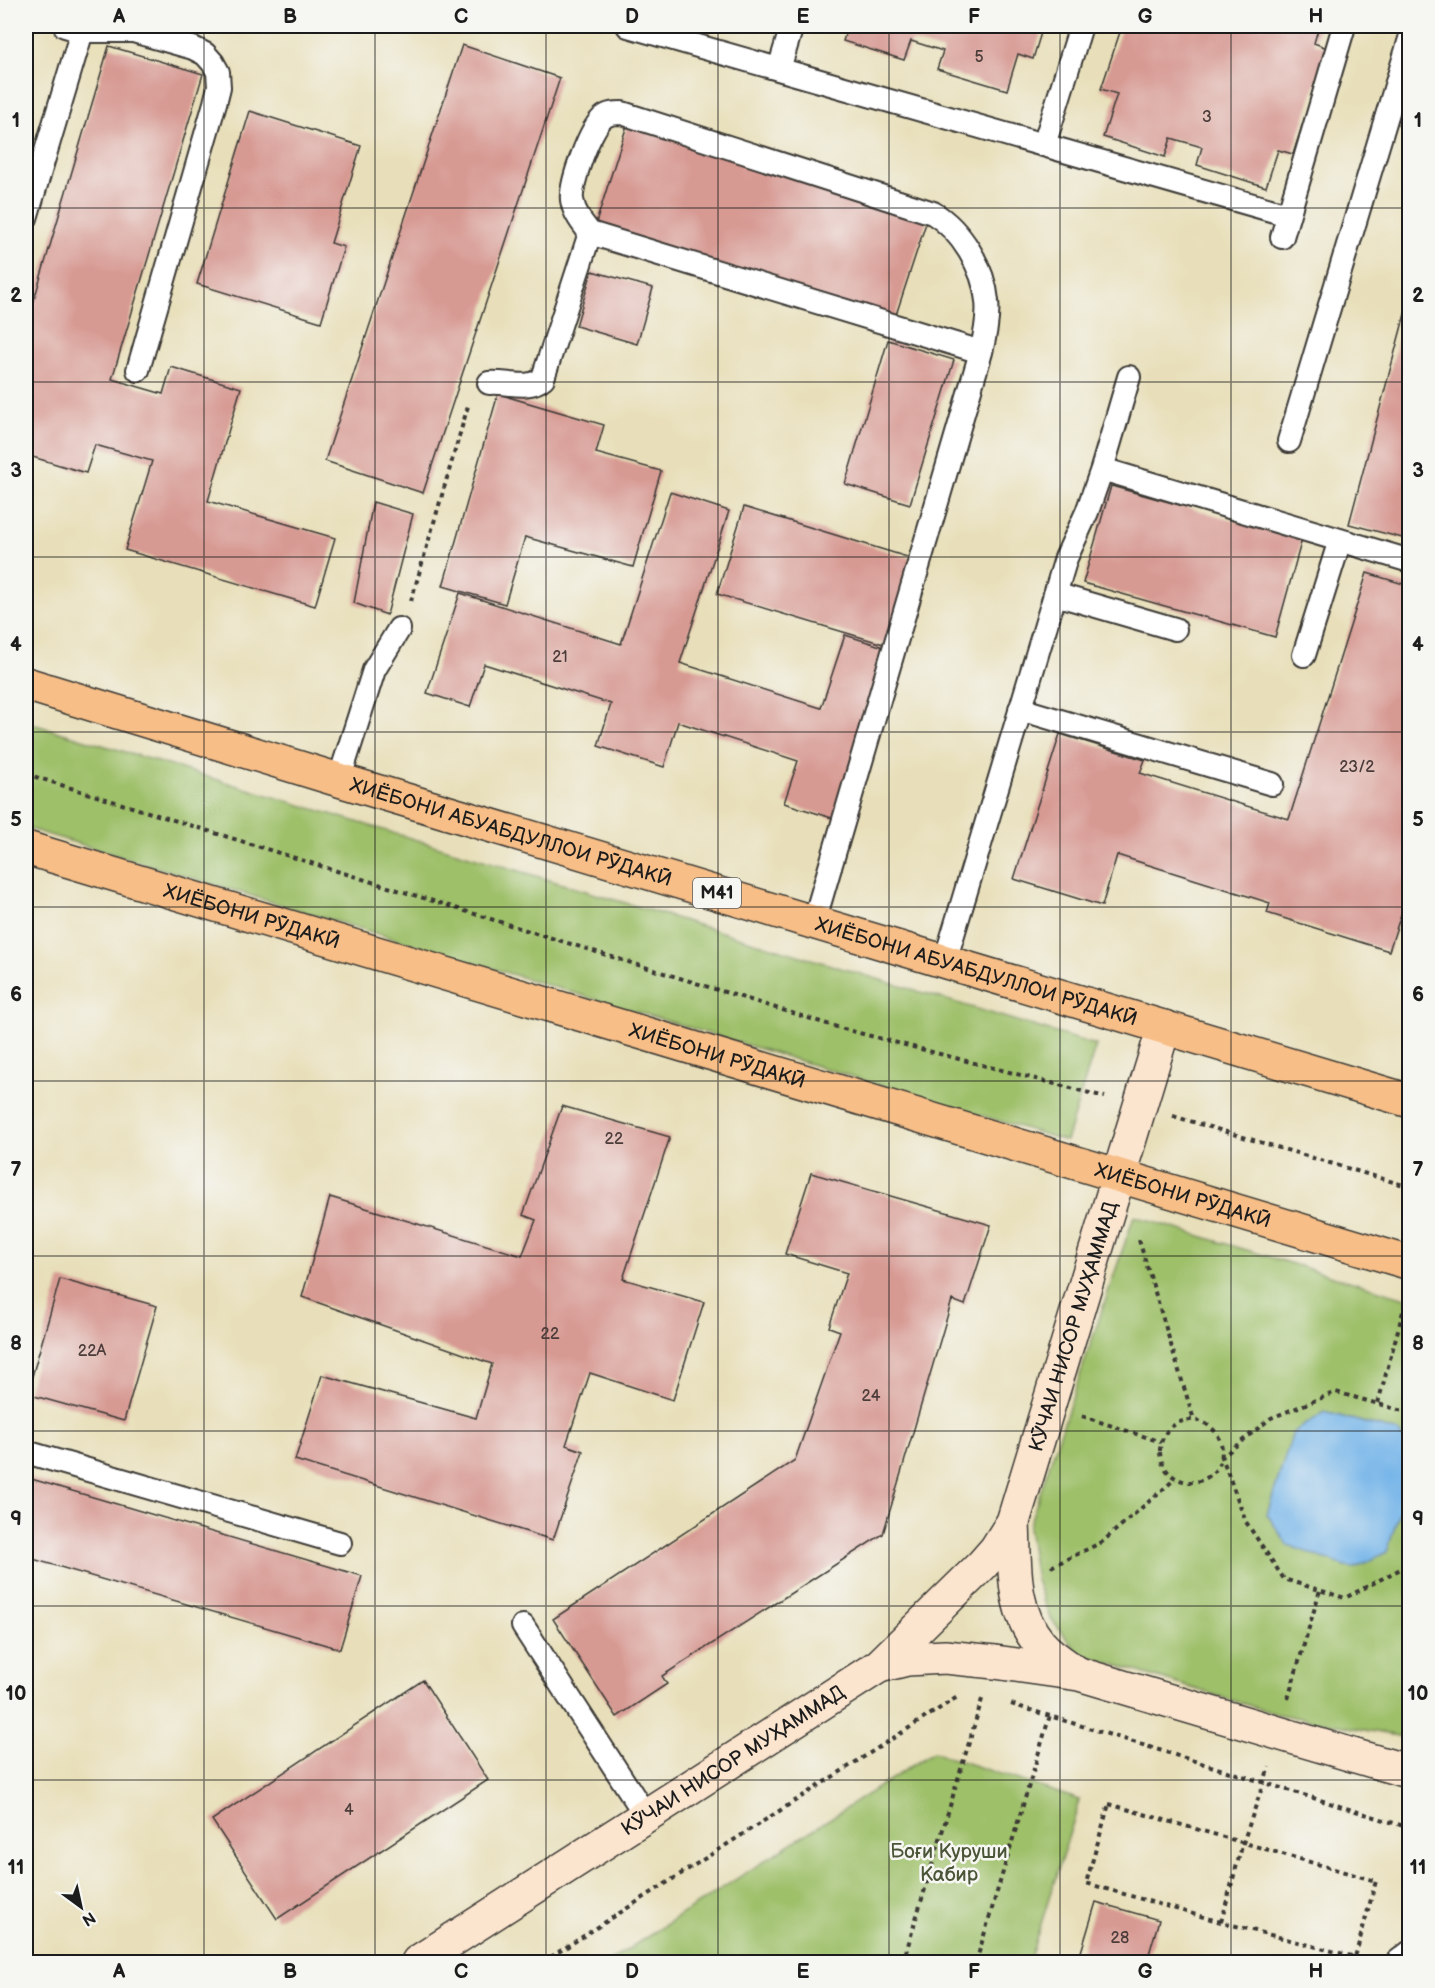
<svg xmlns="http://www.w3.org/2000/svg" width="1435" height="1988" font-family="'Balsamiq Sans',sans-serif">
  <rect width="100%" height="100%" fill="#f6f6f2"/>
  <filter id="ink" filterUnits="userSpaceOnUse"><feTurbulence type="fractalNoise" baseFrequency=".0167" numOctaves="2"/><feDisplacementMap in="SourceGraphic" scale="12" xChannelSelector="R" yChannelSelector="G"/><feConvolveMatrix kernelMatrix="1 2 1 2 8 2 1 2 1" color-interpolation-filters="sRGB"/></filter>
  <filter id="wash" filterUnits="userSpaceOnUse"><feTurbulence type="fractalNoise" baseFrequency=".008" numOctaves="4" result="noise"/><feDisplacementMap in="SourceGraphic" scale="24" xChannelSelector="R" yChannelSelector="G"/><feGaussianBlur stdDeviation="1.35" result="paint"/><feColorMatrix in="noise" values="0 0 0 0 0 0 0 0 0 0 0 0 0 0 0 0 0 1.4 0 .05"/><feComposite in="paint" operator="in"/></filter>
  <g filter="url(#wash)">
    <rect width="100%" height="100%" fill="#e8dfba"/>
    <path fill="#9ec069" stroke="#5d6e42" stroke-width="1.5" d="M26 722 1096 1045 1066 1141 26 828Z
      M1134 1216 1409 1299V1738L1277 1714 1080 1654 1050 1618 1036 1580 1028 1528Z
      M933 1752 1080 1800 1029 1962H608Z"/>
    <path fill="#76b5e9" stroke="#496882" stroke-width="1.5" d="M1325 1412 1399 1432 1409 1451V1481L1387 1552 1353 1569 1287 1545 1267 1514 1293 1432Z"/>
    <g id="blocks">
      <path fill="#d79a93" d="M848 26H1043L1033 59 1018 54 1007 90 937 69 943 51 911 41 904 60 843 41Z
        M1122 26H1319L1314 43 1327 48 1293 154 1278 150 1266 187 1197 165 1202 147 1171 138 1165 157 1103 137 1117 94 1101 89Z
        M462 45 560 78 423 493 325 461Z
        M109 46 203 74 112 379 163 394 171 367 241 388 208 501 335 538 315 606 125 550 152 461 95 445 86 473 26 455V327Z
        M250 111 361 146 331 243 344 247 321 322 197 284Z
        M628 122 928 217 894 321 595 226Z
        M592 271 653 288 637 344 576 326Z
        M1409 299H1410V540L1349 524Z
        M888 340 954 360 910 504 845 484Z
        M498 394 604 425 596 453 661 471 633 567 525 537 505 604 443 586Z
        M1111 486 1302 539 1275 637 1083 583Z
        M670 492 729 511 680 663 821 708 845 635 890 649 835 819 784 803 798 761 678 722 664 767 598 746 611 704 484 664 470 707 427 693 460 593 621 644Z
        M373 502 413 514 387 615 354 603Z
        M744 507 917 560 890 646 717 594Z
        M1367 573 1410 586V887L1389 951 1267 913 1270 903 1117 855 1102 906 1014 879 1060 734 1145 760 1140 773 1289 819Z
        M562 1106 670 1137 623 1279 704 1302 673 1400 590 1373 566 1445 583 1451 553 1540 295 1460 322 1375 476 1418 492 1364 302 1297 330 1197 522 1256 536 1220 523 1215Z
        M811 1173 991 1225 965 1305 952 1300 883 1534 662 1676 667 1684 617 1717 553 1619 795 1460 840 1331 829 1327 847 1273 785 1254Z
        M60 1279 157 1306 124 1421 27 1394Z
        M28 1478 362 1576 340 1649 26 1557V1485Z
        M423 1680 488 1780 277 1919 212 1820Z
        M1096 1902 1159 1920 1149 1954 1177 1962H1078Z"/>
    </g>
  </g>
  <g filter="url(#ink)">
    <use href="#blocks" fill-opacity="0" stroke="#3b3934" stroke-width="1.5"/>
    <g fill="none" stroke-linecap="round" stroke-linejoin="round">
      <defs>
        <path id="lane" d="M628 26 1288 215
          M82 31H133L193 48 205 54 213 63 218 72 219 87 215 103 138 370
          M779 69 792 26
          M1044 145 1081 26
          M26 218 82 31 65 26
          M590 233C582 223 574 213 572 200 570 184 590 127 604 117 609 113 615 113 622 113L933 213C961 230 984 268 987 301 989 318 985 336 981 352L814 922
          M1282 237 1344 26
          M489 383C507 381 528 391 543 378L590 233 981 352
          M1289 441 1410 39
          M1102 469 1129 377
          M1055 594 1175 629
          M1304 655 1340 540
          M1020 709 1272 784
          M339 780 374 670 399 629
          M945 961 1066 558 1087 512 1102 469 1410 561
          M26 1452 340 1543
          M523 1626 646 1816
          M1397 1962 1410 1952"/>
        <g id="secondary">
          <path d="M1013 1522C1015 1564 1011 1610 1040 1644 1050 1656 1064 1664 1077 1673"/>
          <path d="M879 1666 907 1659 945 1657 995 1662 1079 1674 1410 1772"/>
          <path id="s1" d="M418 1962 879 1666 982 1565 996 1549 1013 1522 1164 1027"/>
        </g>
        <g id="highway">
          <path id="s2" d="M26 684 339 780 1410 1101"/>
          <path id="s3" d="M26 848 1410 1263"/>
        </g>
      </defs>
      <use href="#lane" stroke="#3b3934" stroke-width="26"/>
      <use href="#secondary" stroke="#3b3934" stroke-width="36"/>
      <use href="#highway" stroke="#3b3934" stroke-width="36"/>
      <path stroke="#3b3934" stroke-width="4" stroke-dasharray="4.5 4.5" stroke-linecap="butt" d="M411 601 468 406
        M26 774 840 1028 1105 1097
        M1173 1116 1410 1187
        M1139 1240 1194 1420
        M1378 1403 1407 1297
        M1410 1413 1336 1392 1271 1418 1222 1457 1246 1522 1284 1579 1345 1598 1410 1564
        M1082 1416 1161 1442
        M1160 1451a31 31 0 1 1 62 0a31 31 0 1 1-62 0Z
        M1051 1567 1102 1542 1175 1479
        M1288 1699 1320 1590
        M1011 1704 1410 1828
        M1109 1804 1376 1881 1355 1957 1221 1922 1086 1883Z
        M1221 1922 1243 1843 1269 1767
        M543 1962 959 1696
        M903 1962 983 1696
        M976 1962 1050 1715"/>
      <use href="#lane" stroke="#fff" stroke-width="22"/>
      <use href="#secondary" stroke="#fce5cf" stroke-width="33"/>
      <use href="#highway" stroke="#f7be87" stroke-width="33"/>
    </g>
  </g>
  <path fill="none" stroke="#1c1c1c" stroke-width="1.5" stroke-opacity="0.55" d="M204 26V1962M375 26V1962M546 26V1962M718 26V1962M889 26V1962M1060 26V1962M1231 26V1962M26 208H1410M26 382H1410M26 557H1410M26 732H1410M26 907H1410M26 1081H1410M26 1256H1410M26 1431H1410M26 1606H1410M26 1780H1410"/>
  <g text-anchor="middle" stroke-width="5" stroke-linejoin="round" paint-order="stroke">
    <g font-size="16" fill="#4b3c3a">
      <text x="979" y="62">5</text>
      <text x="1207" y="122">3</text>
      <text x="560" y="662">21</text>
      <text x="1357" y="772">23/2</text>
      <text x="614" y="1144">22</text>
      <text x="550" y="1339">22</text>
      <text x="92" y="1356">22А</text>
      <text x="871" y="1401">24</text>
      <text x="349" y="1815">4</text>
      <text x="1120" y="1943">28</text>
    </g>
    <rect fill="#f6f6f2" stroke="#5d5d5c" stroke-width="1.5" x="693" y="878" width="48" height="30" rx="4.5"/>
    <g font-size="18" font-weight="bold" fill="#1c1c1c">
      <text x="717" y="899">M41</text>
    </g>
    <g font-size="20" fill="#1c1c1c" stroke="#f6f6f2">
      <text dy="7" stroke="none"><textPath href="#s2" startOffset="507">ХИЁБОНИ АБУАБДУЛЛОИ РӮДАКӢ</textPath></text>
      <text dy="7" stroke="none"><textPath href="#s3" startOffset="236">ХИЁБОНИ РӮДАКӢ</textPath></text>
      <text dy="7" stroke="none"><textPath href="#s2" startOffset="993">ХИЁБОНИ АБУАБДУЛЛОИ РӮДАКӢ</textPath></text>
      <text dy="7" stroke="none"><textPath href="#s3" startOffset="722">ХИЁБОНИ РӮДАКӢ</textPath></text>
      <text dy="7" stroke="none"><textPath href="#s3" startOffset="1208">ХИЁБОНИ РӮДАКӢ</textPath></text>
      <text dy="7" stroke="none"><textPath href="#s1" startOffset="950">КӮЧАИ НИСОР МУҲАММАД</textPath></text>
      <text dy="7" stroke="none"><textPath href="#s1" startOffset="374">КӮЧАИ НИСОР МУҲАММАД</textPath></text>
    </g>
    <g font-size="20" fill="#4a5537" stroke="#f6f6f2">
      <text x="949" y="1858">Боғи Куруши<tspan x="949" dy="23">Кабир</tspan></text>
    </g>
  </g>
  <rect width="1435" height="1988" fill="none" stroke="#f6f6f2" stroke-width="66"/>
  <g transform="translate(81 1907) rotate(147)" stroke="#f6f6f2" stroke-width="4.5" paint-order="stroke">
  <path d="M0-4.5L10 22L0 15L-10 22Z" fill="#1c1c1c"/>
  <text y="-9" font-size="16" font-weight="bold" text-anchor="middle" fill="#1c1c1c">N</text>
  </g>
  <rect x="33" y="33" width="1369" height="1922" fill="none" stroke="#1c1c1c" stroke-width="2"/>
  <g font-size="20" text-anchor="middle" font-weight="bold" fill="#1c1c1c">
    <text x="119" y="23">A</text>
    <text x="290" y="23">B</text>
    <text x="461" y="23">C</text>
    <text x="632" y="23">D</text>
    <text x="803" y="23">E</text>
    <text x="974" y="23">F</text>
    <text x="1145" y="23">G</text>
    <text x="1316" y="23">H</text>
    <text x="16" y="127">1</text>
    <text x="1418" y="127">1</text>
    <text x="16" y="302">2</text>
    <text x="1418" y="302">2</text>
    <text x="16" y="477">3</text>
    <text x="1418" y="477">3</text>
    <text x="16" y="651">4</text>
    <text x="1418" y="651">4</text>
    <text x="16" y="826">5</text>
    <text x="1418" y="826">5</text>
    <text x="16" y="1001">6</text>
    <text x="1418" y="1001">6</text>
    <text x="16" y="1176">7</text>
    <text x="1418" y="1176">7</text>
    <text x="16" y="1350">8</text>
    <text x="1418" y="1350">8</text>
    <text x="16" y="1525">9</text>
    <text x="1418" y="1525">9</text>
    <text x="16" y="1700">10</text>
    <text x="1418" y="1700">10</text>
    <text x="16" y="1874">11</text>
    <text x="1418" y="1874">11</text>
    <text x="119" y="1978">A</text>
    <text x="290" y="1978">B</text>
    <text x="461" y="1978">C</text>
    <text x="632" y="1978">D</text>
    <text x="803" y="1978">E</text>
    <text x="974" y="1978">F</text>
    <text x="1145" y="1978">G</text>
    <text x="1316" y="1978">H</text>
  </g>
</svg>
